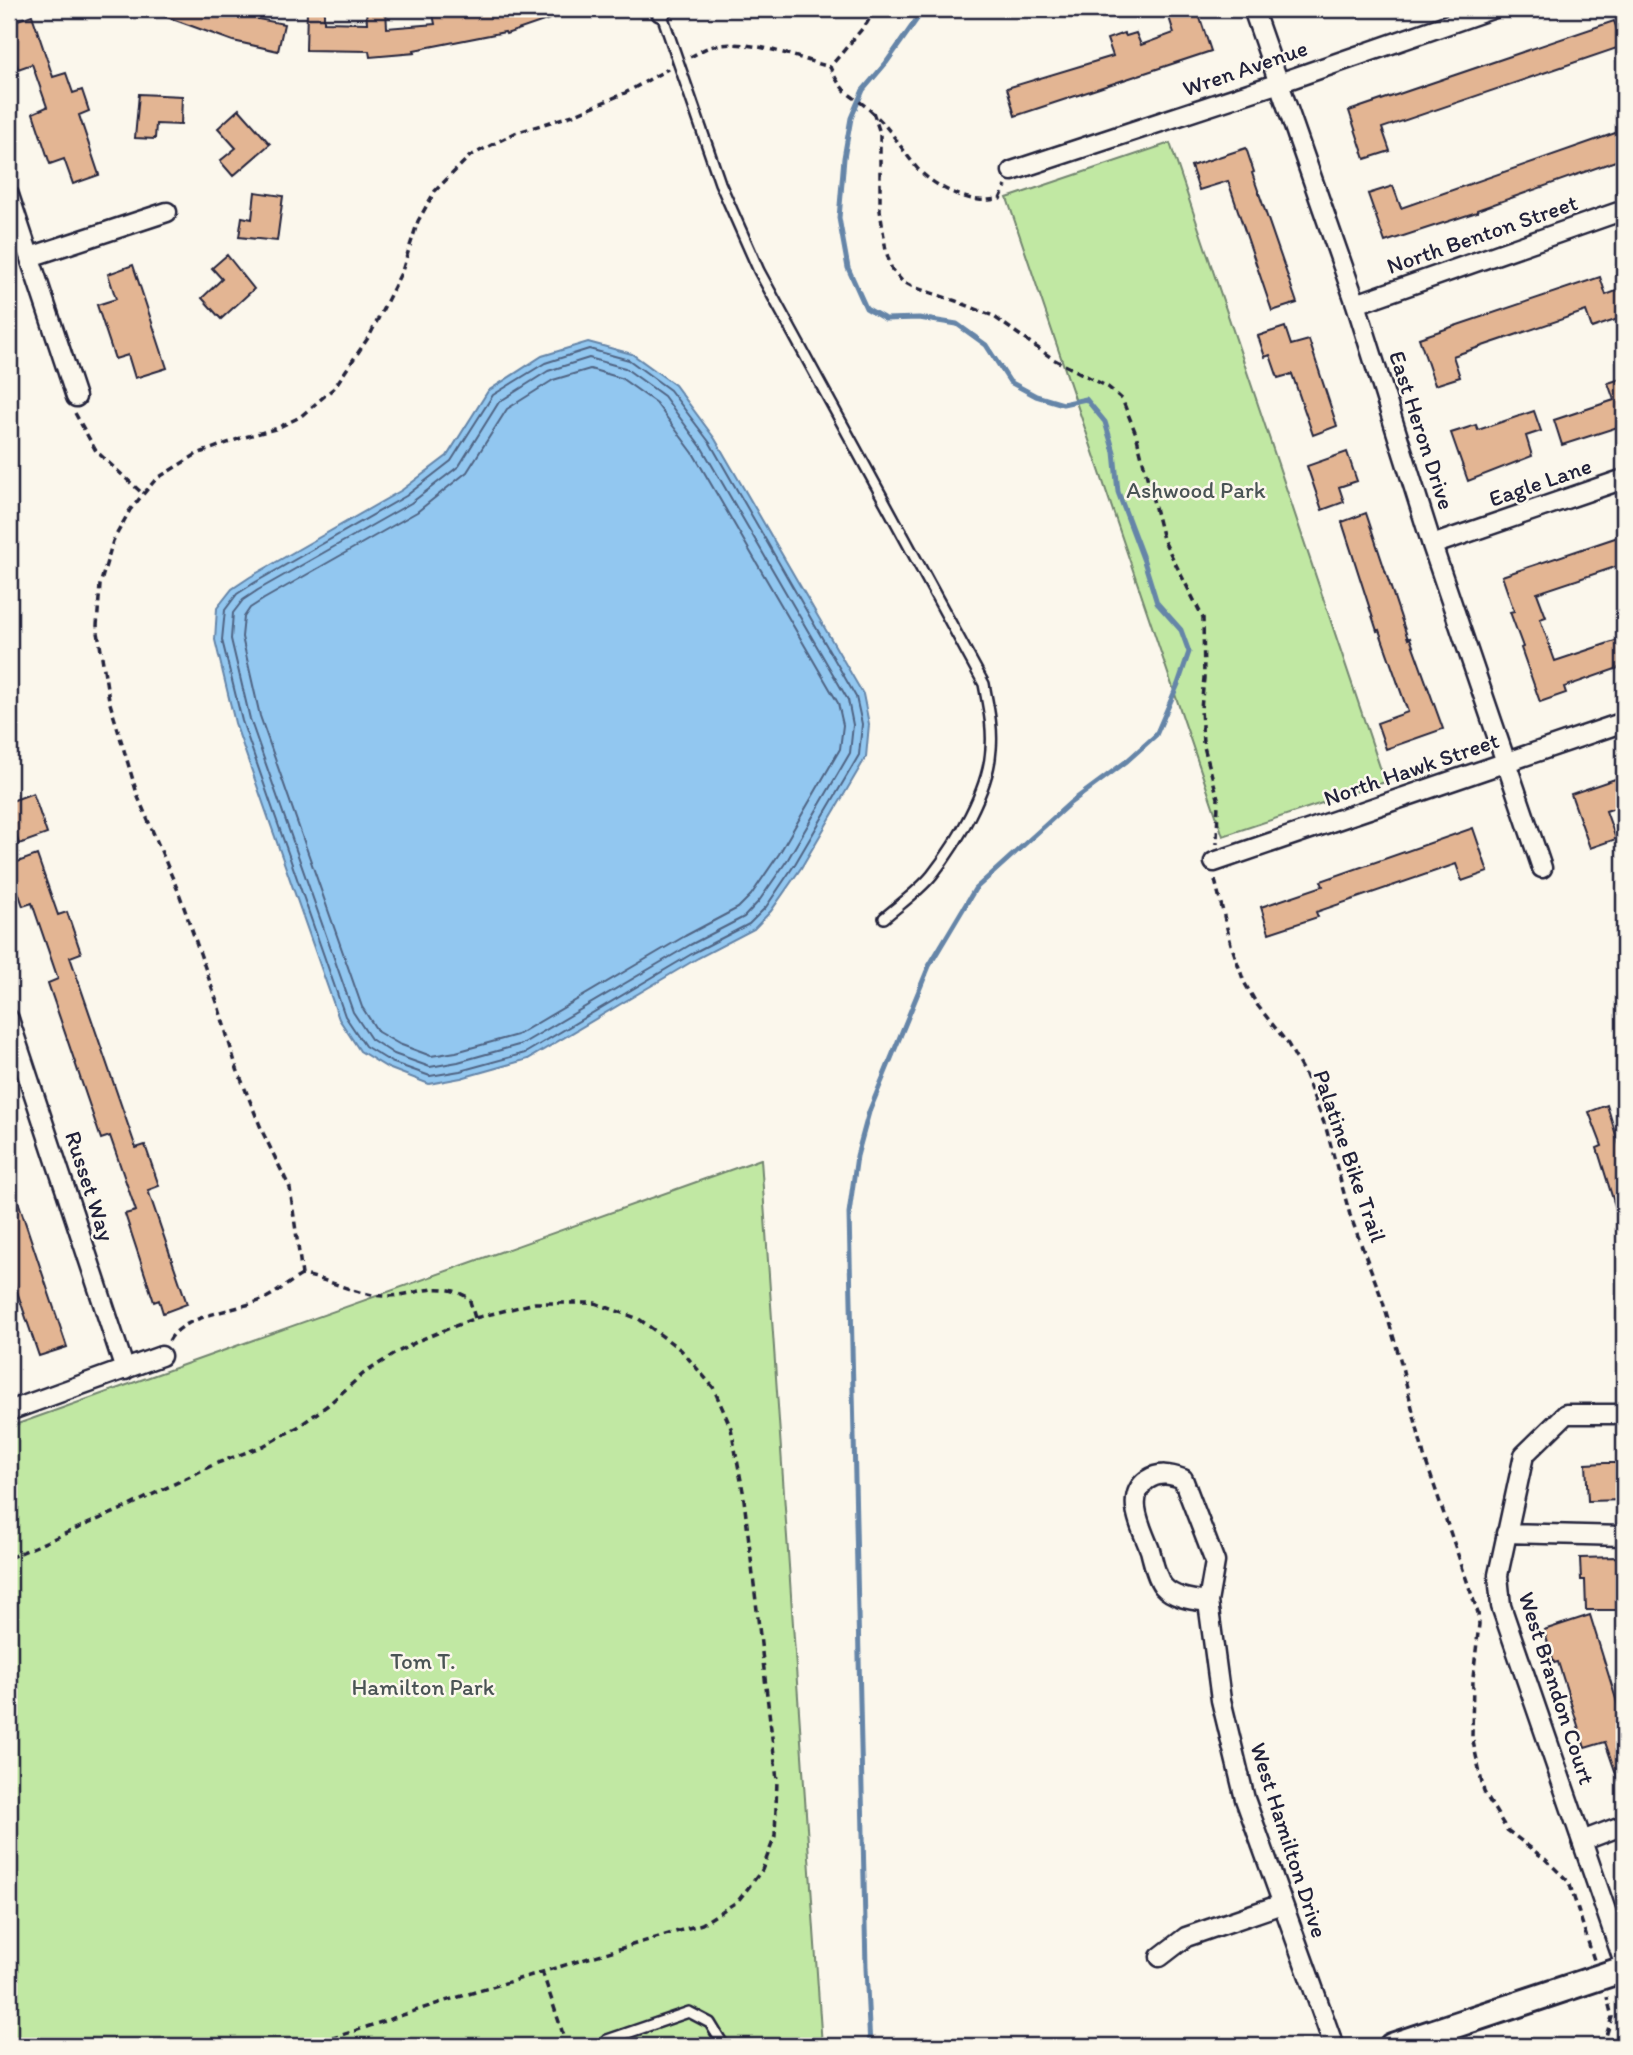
<svg xmlns="http://www.w3.org/2000/svg" width="1633" height="2055" font-family="Itim,sans-serif">
  <rect width="100%" height="100%" fill="#fbf7ec"/>
  <filter id="ink" filterUnits="userSpaceOnUse"><feTurbulence type="fractalNoise" baseFrequency=".0143" numOctaves="2"/><feDisplacementMap in="SourceGraphic" scale="14" xChannelSelector="R" yChannelSelector="G"/><feConvolveMatrix kernelMatrix="1 2 1 2 8 2 1 2 1" color-interpolation-filters="sRGB"/></filter>
  <g filter="url(#ink)">
    <path fill="#c1e8a3" stroke="#72856f" stroke-width="2" d="M1170 143 1385 782 1223 836 1007 198Z
      M761 1159 822 2046H9V1427Z"/>
    <path fill="#92c7f0" stroke="#6585a8" stroke-width="2" d="M588 342 632 354 675 385 715 439 863 694 869 724 866 757 801 868 771 911 754 929 698 958 528 1059 461 1078 429 1084 388 1068 360 1051 339 1019 235 723 215 640 217 608 232 589 250 577 402 490 447 456 488 391 542 356Z"/>
    <g fill="none" stroke-linecap="round" stroke-linejoin="round">
      <path stroke="#4f6483" stroke-width="2" d="M589 349 629 360 670 390 710 443 856 697 862 724 859 755 795 864 766 907 749 924 695 952 525 1053 460 1071 430 1076 391 1062 365 1046 345 1016 242 721 222 640 225 610 237 594 254 583 406 496 451 461 493 395 545 363Z
        M589 358 625 368 664 396 702 448 848 700 853 725 850 753 788 859 759 901 744 917 690 945 522 1044 458 1062 430 1067 394 1054 371 1039 353 1012 250 719 231 639 233 613 243 600 258 590 411 503 459 466 499 402 548 371Z
        M590 369 621 378 656 403 693 453 838 703 843 725 840 749 779 854 751 895 738 908 685 936 517 1035 456 1052 431 1056 399 1044 378 1032 362 1007 260 716 242 637 244 617 250 608 264 599 417 512 467 472 507 409 553 380Z"/>
      <path stroke="#6585a8" stroke-width="5" d="M870 2046 866 1968 849 1213 857 1156 869 1112 929 966 975 889 1070 803 1127 761 1156 735 1178 684 1189 652 1181 630 1157 603 1144 561 1118 492 1114 452 1105 422 1086 399 1063 404 1036 396 1010 382 986 345 957 324 919 318 885 319 866 308 848 268 839 218 844 158 851 118 863 90 886 63 924 9"/>
    </g>
    <path fill="#e3b593" stroke="#22223b" stroke-width="2" d="M150 9H260L258 19 284 24 278 51 233 41 150 11Z
      M307 9H324V22L367 23 366 9H386L387 28 435 24 432 9H457L458 13 482 9H572L573 11 506 34 505 32 414 50 415 53 370 57 369 51 306 50Z
      M1175 9H1197L1211 51 1015 116 1007 88 1113 56 1107 39 1124 33 1126 36 1136 33 1141 45 1174 33 1167 11Z
      M32 15 53 77 66 73 73 93 82 90 89 111 79 115 99 175 73 184 64 159 50 164 33 113 47 107 32 64 18 69 9 42V23Z
      M1614 21 1623 46 1382 128 1390 151 1365 159 1349 111Z
      M139 94 182 96 181 125 156 124 155 139 135 138Z
      M239 109 270 144 233 176 220 161 236 148 218 128Z
      M1624 130V158L1477 210V212L1385 242 1368 194 1393 186 1401 208Z
      M1246 148 1254 172 1252 173 1297 303 1272 311 1228 181 1199 190 1191 166Z
      M255 192 283 196 277 241 239 237 242 217 252 219Z
      M227 255 254 289 221 319 202 298 222 279 212 268Z
      M133 265 167 368 135 378 128 355 115 359 97 305 116 299 108 274Z
      M1600 277 1606 295 1624 288V317L1592 328 1586 311 1453 356 1460 377 1435 385 1419 338Z
      M1285 327 1291 345 1309 340 1337 426 1313 435 1292 374 1278 378 1270 355 1265 357 1258 336Z
      M1624 378V425L1562 445 1554 420 1614 400 1608 383Z
      M1534 411 1541 431 1526 436 1532 456 1468 481 1451 433 1476 425 1478 430Z
      M1347 452 1357 481 1339 487 1344 502 1322 510 1307 466Z
      M1366 513 1408 639 1410 638 1443 729 1386 749 1377 723 1408 712 1379 630 1377 631 1342 522Z
      M1624 535V564L1537 593 1546 617 1540 619 1555 661 1624 638V666L1564 687 1566 693 1540 702 1521 648 1523 647 1510 612 1514 611 1502 576Z
      M1624 776V805L1606 811 1616 839 1590 848 1571 794Z
      M33 793 47 834 19 844 9 814V802Z
      M1473 828 1488 872 1462 881 1456 864 1316 912 1318 917 1269 933 1261 907 1323 886 1321 881Z
      M37 855 58 915 67 912 81 953 70 957 136 1148 145 1145 159 1186 148 1190 187 1304 163 1313 159 1300 154 1302 125 1214 136 1211 110 1136 101 1139 48 983 58 979 32 903 23 906 9 865Z
      M1607 1105 1624 1162V1224L1621 1225 1597 1148 1602 1146 1589 1112Z
      M11 1180 67 1347 39 1356 9 1268V1181Z
      M1605 1463H1624V1500L1588 1501 1586 1464Z
      M1617 1557V1561H1624V1610H1586L1585 1580H1581L1580 1558Z
      M1590 1615 1624 1725V1791H1622L1605 1742 1585 1748 1558 1662 1554 1663 1544 1630Z"/>
    <g fill="none" stroke-linecap="round" stroke-linejoin="round">
      <defs>
        <path id="lane" d="M661 12 720 183 759 271 984 684C988 706 993 727 991 749 989 790 957 843 932 875 919 891 899 905 884 918
          M609 2046 607 2040 689 2012 710 2023 724 2046"/>
        <path id="street" d="M660 9 661 12
          M1253 9 1356 304 1432 545 1542 868
          M1012 171 1279 83 1492 9
          M9 195 76 397
          M30 257 167 212
          M1356 304 1624 210
          M1432 545 1624 479
          M1214 862 1624 722
          M9 1019 125 1370
          M9 1411 161 1356
          M1624 1414H1566L1524 1455 1498 1575 1501 1606 1624 1963
          M1506 1533 1624 1536
          M1208 1602C1193 1600 1173 1598 1163 1586 1156 1577 1153 1561 1150 1550 1142 1529 1124 1497 1147 1480 1159 1472 1170 1474 1183 1479L1215 1562 1208 1602 1221 1700 1245 1799 1334 2046
          M1582 1841 1624 1825
          M1160 1957 1186 1937 1282 1904"/>
        <path id="secondary" d="M1392 2046 1624 1969"/>
      </defs>
      <use href="#lane" stroke="#22223b" stroke-width="14"/>
      <use href="#street" stroke="#22223b" stroke-width="23"/>
      <use href="#secondary" stroke="#22223b" stroke-width="30"/>
      <path stroke="#22223b" stroke-width="3.5" stroke-dasharray="7 5" stroke-linecap="butt" d="M875 9 867 23 830 67C845 99 851 92 873 113 891 129 902 150 917 168 930 183 958 198 979 200 985 201 993 199 1000 199L1006 186
        M690 57C697 54 703 49 710 47 748 37 793 57 830 67
        M873 112 880 133V210L886 251 892 270 902 281 913 287 956 301 993 316 1053 359 1108 387 1122 399 1136 434 1163 539 1203 618 1204 678 1201 709 1203 743 1218 798 1217 844
        M75 413 96 451 143 494
        M1215 880 1231 944 1244 982 1258 1006 1288 1044 1305 1075 1326 1128 1350 1215 1382 1299 1400 1359 1424 1456 1478 1613 1479 1624 1473 1678 1472 1737 1484 1792 1507 1830 1545 1859 1569 1882 1594 1960
        M475 1318 469 1298C436 1278 416 1297 383 1296 355 1295 330 1279 302 1275L290 1188 263 1133 237 1069 218 1005 179 893 138 797 109 700 97 626 100 585 113 541 130 510 156 479 197 454 241 438 275 429 300 417 334 388 370 335 402 271 418 221 435 191 470 156 515 133 573 115 625 93 668 69
        M169 1341C183 1314 237 1311 264 1299 277 1293 289 1282 302 1275
        M9 1558 129 1506 215 1464 263 1446 298 1427 328 1405 363 1374 394 1354 420 1340 475 1318 535 1303H595L639 1319 681 1350 713 1387 731 1428 743 1491 777 1780 775 1836 762 1870 738 1901 702 1924 442 2002 309 2046
        M542 1971 567 2046
        M1603 2046 1612 2017 1607 1997"/>
      <use href="#lane" stroke="#fbf7ec" stroke-width="9"/>
      <use href="#street" stroke="#fbf7ec" stroke-width="18"/>
      <use href="#secondary" stroke="#fbf7ec" stroke-width="24"/>
    </g>
  </g>
  <g text-anchor="middle" stroke-width="5" stroke-linejoin="round" paint-order="stroke">
    <g font-size="23" fill="#22223b" stroke="#fbf7ec">
      <text transform="translate(1245 68) rotate(-19)" y="8">Wren Avenue</text>
      <text transform="translate(1482 234) rotate(-19)" y="8">North Benton Street</text>
      <text transform="translate(1422 430) rotate(72)" y="8">East Heron Drive</text>
      <text transform="translate(1540 482) rotate(-19)" y="8">Eagle Lane</text>
      <text transform="translate(1411 769) rotate(-19)" y="8">North Hawk Street</text>
      <text transform="translate(1350 1156) rotate(71)" y="8">Palatine Bike Trail</text>
      <text transform="translate(90 1186) rotate(72)" y="8">Russet Way</text>
      <text transform="translate(1557 1688) rotate(72)" y="8">West Brandon Court</text>
      <text transform="translate(1289 1840) rotate(72)" y="8">West Hamilton Drive</text>
    </g>
    <g font-size="23" fill="#4a5455" stroke="#fbf7ec">
      <text x="1196" y="498">Ashwood Park</text>
      <text x="423" y="1669">Tom T.<tspan x="423" dy="26">Hamilton Park</tspan></text>
    </g>
  </g>
  <rect width="1633" height="2055" fill="none" stroke="#fbf7ec" stroke-width="35"/>
  <rect x="18" y="18" width="1598" height="2020" fill="none" stroke="#22223b" stroke-width="2.5" filter="url(#ink)"/>
</svg>
